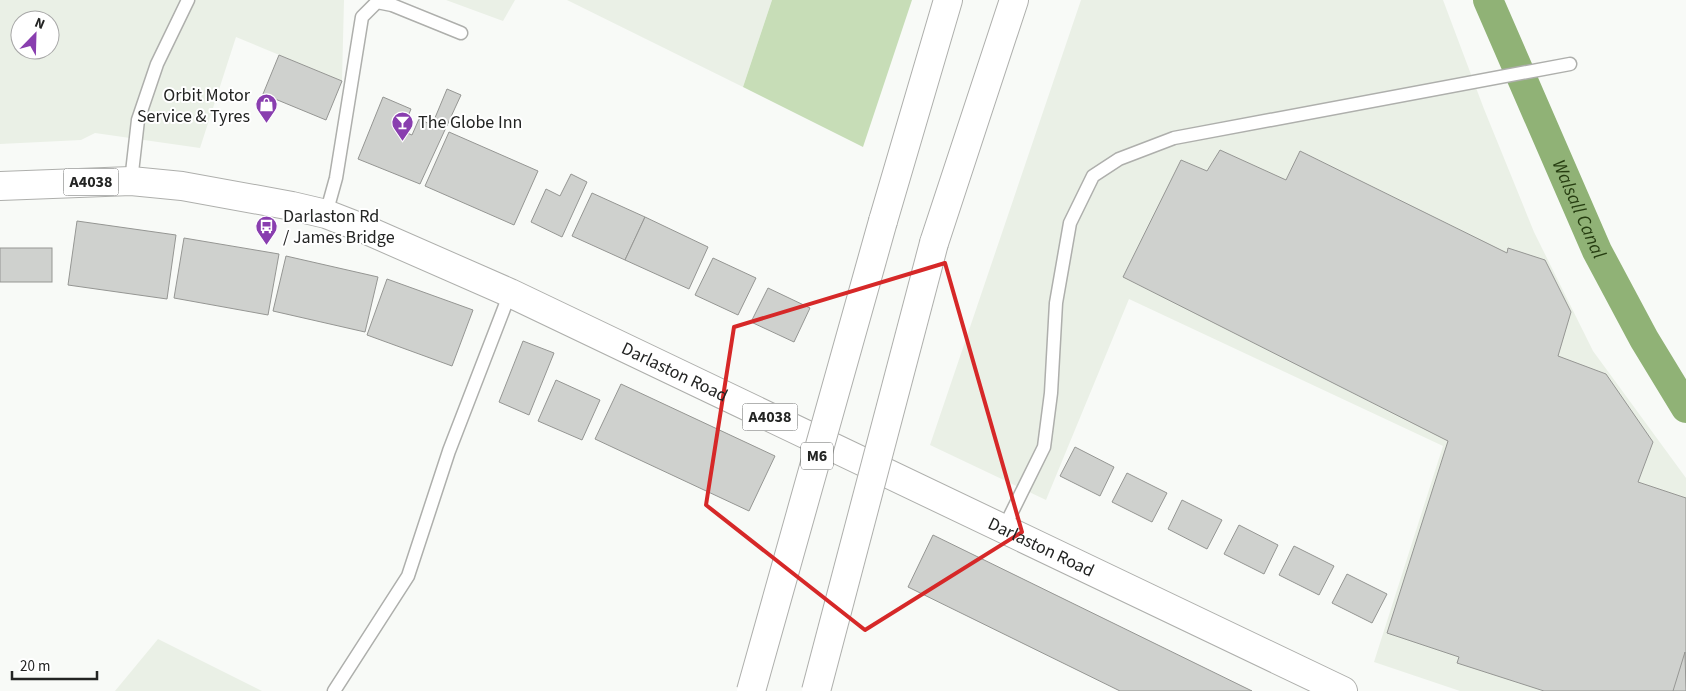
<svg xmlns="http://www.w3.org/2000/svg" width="1686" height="691" font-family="'Source Sans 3',sans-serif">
	<rect width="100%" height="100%" fill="#f8faf7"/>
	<!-- built -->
	<g fill="#eaf0e6" fill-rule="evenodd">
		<path d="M0,0H344L342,81L236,37L200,148L95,133L81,140L0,144ZM20,20H50V50H20Z"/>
		<path d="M446,0H515L503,21Z"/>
		<path d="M567,0H772L743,87Z"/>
		<path d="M1081,0H1443L1484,109L1534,232L1593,351L1686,478V691H1460L1374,662L1443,446L1129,299L1046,500L930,445Z"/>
		<path d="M158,639L262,691H115Z"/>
	</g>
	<!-- green -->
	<path fill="#c7ddb7" d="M772,0H912L863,147L743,87Z"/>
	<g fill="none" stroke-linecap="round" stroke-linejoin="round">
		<!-- canal -->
		<path stroke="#90b276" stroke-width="30" id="s1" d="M1488,0L1597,251L1644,339L1686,408"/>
	</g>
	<!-- building -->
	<g fill="#cfd1ce" stroke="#959693">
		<path d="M279,55L342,81L326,120L263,94Z"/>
		<path d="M447,89L461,95L420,184L358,159L383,97L411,109L402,131L412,135L419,119L432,125Z"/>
		<path d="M449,132L538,171L514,225L425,186Z"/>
		<path d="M1220,150L1286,180L1300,151L1507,253L1508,248L1545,260L1571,312L1558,356L1606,374L1653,442L1638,482L1686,498V691H1544L1457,663L1459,657L1387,633L1448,441L1123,277L1181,160L1207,171Z"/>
		<path d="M571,174L587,182L562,237L531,222L546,189L560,196Z"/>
		<path d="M592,193L645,217L625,260L572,236Z"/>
		<path d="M645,217L708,247L689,289L625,260Z"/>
		<path d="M77,221L176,235L167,299L68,285Z"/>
		<path d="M184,238L279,254L268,315L174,298Z"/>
		<rect x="0" y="248" width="52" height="34"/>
		<path d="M286,256L378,277L365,332L273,311Z"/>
		<path d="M713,258L756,278L738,315L695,295Z"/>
		<path d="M387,279L473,310L452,366L367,335Z"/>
		<path d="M768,288L810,308L794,342L751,322Z"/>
		<path d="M523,341L554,353L529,415L499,402Z"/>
		<path d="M556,380L600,400L582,440L538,421Z"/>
		<path d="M621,384L775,456L749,511L595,439Z"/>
		<path d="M1075,447L1114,467L1100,496L1060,476Z"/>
		<path d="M1127,473L1167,493L1152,522L1112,502Z"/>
		<path d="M1182,500L1222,520L1207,549L1168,529Z"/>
		<path d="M1239,525L1278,545L1264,574L1224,554Z"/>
		<path d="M933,535L1252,691H1120L908,587Z"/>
		<path d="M1294,546L1334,566L1319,595L1279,575Z"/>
		<path d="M1347,574L1387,594L1372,623L1332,603Z"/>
		<path d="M1685,652L1686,691H1673Z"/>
	</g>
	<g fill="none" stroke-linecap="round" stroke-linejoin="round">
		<defs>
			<g id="lane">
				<path d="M131,181L138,120L157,64L188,0"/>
				<path d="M326,214L336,178L362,17L377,2L392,5L461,33"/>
				<path d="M1004,528L1044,447L1051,393L1056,303L1070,223L1093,176L1119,159L1174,138L1570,64"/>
				<path d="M334,691L408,576L449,451L510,293"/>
			</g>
			<g id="primary">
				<path id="s2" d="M0,186L131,181L182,186L292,206L326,214L362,228L510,293L1343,691"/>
			</g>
			<g id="highway">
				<path d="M883,221L948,0"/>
				<path d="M934,243L1014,0"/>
			</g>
		</defs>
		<!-- lane casing -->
		<use href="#lane" stroke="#aeafac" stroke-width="15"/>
		<!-- primary casing -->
		<use href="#primary" stroke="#aeafac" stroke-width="30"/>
		<!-- highway casing -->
		<use href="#highway" stroke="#aeafac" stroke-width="30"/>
		<!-- lane -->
		<use href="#lane" stroke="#fff" stroke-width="12"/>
		<!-- primary -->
		<use href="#primary" stroke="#fff" stroke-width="28"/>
		<!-- highway -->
		<use href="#highway" stroke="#fff" stroke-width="28"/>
		<defs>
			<g id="highway-bridge">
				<path d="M751,691L883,221"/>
				<path d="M816,691L934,243"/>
			</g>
		</defs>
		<!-- highway-bridge casing -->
		<use href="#highway-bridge" stroke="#aeafac" stroke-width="30" stroke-linecap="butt"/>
		<!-- highway-bridge -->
		<use href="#highway-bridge" stroke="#fff" stroke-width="28"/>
	</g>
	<!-- marked area -->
	<path fill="none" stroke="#d62828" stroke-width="4" stroke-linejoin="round" d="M945,263L1022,532L865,630L706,505L734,327Z"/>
	<!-- icons -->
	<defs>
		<symbol id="shop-pin" viewBox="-11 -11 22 30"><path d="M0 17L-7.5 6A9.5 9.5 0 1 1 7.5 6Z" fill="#893eaf" stroke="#fff"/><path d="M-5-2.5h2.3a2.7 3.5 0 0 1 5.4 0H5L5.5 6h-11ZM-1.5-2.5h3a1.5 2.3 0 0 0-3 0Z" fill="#fff"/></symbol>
		<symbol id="bar-pin" viewBox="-11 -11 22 30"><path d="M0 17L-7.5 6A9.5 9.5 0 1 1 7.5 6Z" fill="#893eaf" stroke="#fff"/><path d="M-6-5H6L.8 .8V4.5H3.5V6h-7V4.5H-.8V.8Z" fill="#fff"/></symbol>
		<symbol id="bus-pin" viewBox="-11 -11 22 30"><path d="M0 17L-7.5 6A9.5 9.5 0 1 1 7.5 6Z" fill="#893eaf" stroke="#fff"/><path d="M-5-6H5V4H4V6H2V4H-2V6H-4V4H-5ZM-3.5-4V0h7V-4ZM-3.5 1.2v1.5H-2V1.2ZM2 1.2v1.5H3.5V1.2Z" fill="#fff"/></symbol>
	</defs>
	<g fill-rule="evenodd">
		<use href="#shop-pin" x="254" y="92" width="25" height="34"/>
		<use href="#bar-pin" x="390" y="110" width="25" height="34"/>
		<use href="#bus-pin" x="254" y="214" width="25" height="34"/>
	</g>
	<g text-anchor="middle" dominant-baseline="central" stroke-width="4" stroke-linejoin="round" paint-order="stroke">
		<!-- shield labels -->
		<g fill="#fff" stroke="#656665" stroke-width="1">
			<rect x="63.5" y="168.5" width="55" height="27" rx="4"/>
			<rect x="742.5" y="403.5" width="55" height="27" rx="4"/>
			<rect x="801" y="442.5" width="32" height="27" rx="4"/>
		</g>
		<g font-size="16" font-weight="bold" fill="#232423">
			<text x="91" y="182">A4038</text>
			<text x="770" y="417">A4038</text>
			<text x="817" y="456">M6</text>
		</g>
		<!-- poi labels -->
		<g font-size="18" fill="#232423" stroke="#fff" text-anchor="start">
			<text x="250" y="95" text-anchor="end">Orbit Motor<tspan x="250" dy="21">Service &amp; Tyres</tspan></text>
			<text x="418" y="122">The Globe Inn</text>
			<text x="283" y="216">Darlaston Rd<tspan x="283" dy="21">/ James Bridge</tspan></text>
		</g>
		<!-- street labels -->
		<g font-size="18" fill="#232423" stroke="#fff">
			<text stroke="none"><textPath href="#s2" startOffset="712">Darlaston Road</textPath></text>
			<text stroke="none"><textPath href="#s2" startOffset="1118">Darlaston Road</textPath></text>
		</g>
		<!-- water labels -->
		<g font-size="19" font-style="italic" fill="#263d11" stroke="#fff">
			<text stroke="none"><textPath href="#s1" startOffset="228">Walsall Canal</textPath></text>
		</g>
	</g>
	<!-- north arrow -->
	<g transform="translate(35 35) rotate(23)"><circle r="24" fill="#ffffff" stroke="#a7a7a7"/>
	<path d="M0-4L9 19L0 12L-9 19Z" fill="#893eaf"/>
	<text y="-8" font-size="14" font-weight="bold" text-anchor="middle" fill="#232423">N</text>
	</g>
	<!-- scale -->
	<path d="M12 671v8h85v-8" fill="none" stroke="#232423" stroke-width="2.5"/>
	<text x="20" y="671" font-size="15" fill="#232423" stroke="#ffffff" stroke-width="4" paint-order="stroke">20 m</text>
</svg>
